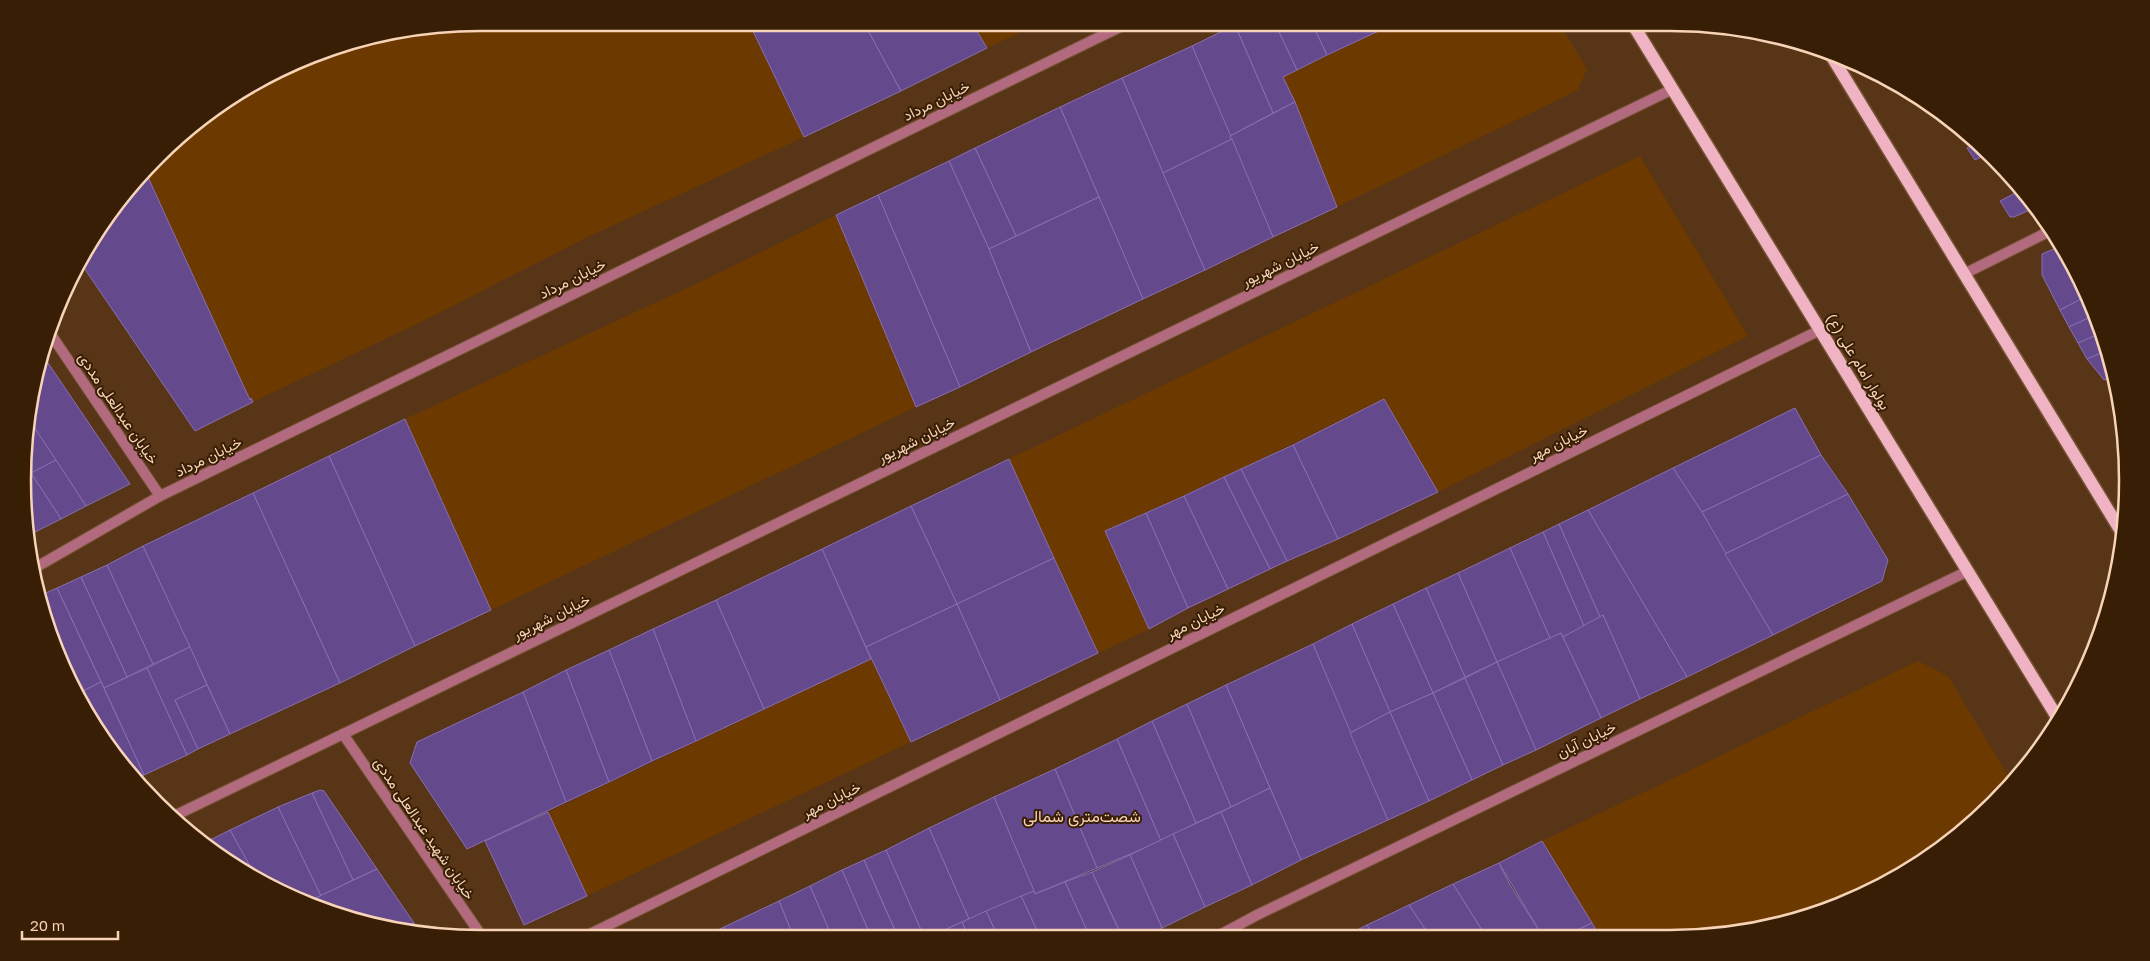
<svg xmlns="http://www.w3.org/2000/svg" width="2150" height="961" font-family="'Golos Text',Vazirmatn,sans-serif">
	<rect width="100%" height="100%" fill="#573516"/>
	<!-- built -->
	<g fill="#6c3a00">
		<path d="M481,23H749L804,137L590,236L421,322L253,402L252,399L250,400L147,175L179,136L251,84L333,47Z"/>
		<path d="M972,23H1040L987,48Z"/>
		<path d="M1396,23H1559L1587,69L1578,90L1337,207L1283,77Z"/>
		<path d="M1640,156L1748,336L1438,492L1384,399L1241,469L1105,531L1149,629L1098,653L1009,459Z"/>
		<path d="M836,215L916,407L491,610L405,419L717,274Z"/>
		<path d="M871,659L911,742L587,896L548,812Z"/>
		<path d="M1918,661L1948,676L2011,781L1949,844L1845,904L1730,935H1599L1542,841Z"/>
	</g>
	<!-- building -->
	<g fill="#64498c" stroke="#896eb5">
		<path d="M749,23H864L901,91L804,137Z"/>
		<path d="M864,23H972L987,48L901,91Z"/>
		<path d="M1241,23H1275L1297,70L1283,77L1295,102L1273,113L1235,25Z"/>
		<path d="M1275,23H1312L1327,55L1297,70Z"/>
		<path d="M1312,23H1396L1327,55Z"/>
		<path d="M1235,25L1273,113L1230,136L1192,46Z"/>
		<path d="M1192,46L1232,139L1163,173L1122,78Z"/>
		<path d="M1122,78L1205,270L1143,299L1060,107Z"/>
		<path d="M1295,102L1337,207L1273,237L1230,136Z"/>
		<path d="M1060,107L1099,197L1016,236L975,148Z"/>
		<path d="M1232,139L1273,237L1205,270L1163,173Z"/>
		<path d="M1977,143L1989,153L1975,160L1967,148Z"/>
		<path d="M975,148L1016,236L989,249L949,161Z"/>
		<path d="M949,161L989,249L1031,352L960,387L878,195Z"/>
		<path d="M147,175L250,400L251,398L253,402L195,431L80,262L84,251Z"/>
		<path d="M2021,190L2032,209L2014,217H2010L2000,201Z"/>
		<path d="M878,195L960,387L916,407L836,215Z"/>
		<path d="M2025,195L2035,207L2032,209Z"/>
		<path d="M1099,197L1143,299L1031,352L989,249Z"/>
		<path d="M2061,246L2088,296L2060,310L2042,275V254Z"/>
		<path d="M2088,296L2093,305L2096,315L2085,297Z"/>
		<path d="M2085,297L2095,315L2069,327L2060,310Z"/>
		<path d="M2095,315L2101,333L2078,343L2069,327Z"/>
		<path d="M2101,333L2106,351L2087,359L2078,343Z"/>
		<path d="M2106,351L2114,375L2104,380L2087,359Z"/>
		<path d="M44,357L130,484L86,506L30,421L31,391Z"/>
		<path d="M1384,399L1438,492L1338,539L1293,445Z"/>
		<path d="M1795,408L1821,455L1702,512L1673,468Z"/>
		<path d="M405,419L491,610L415,646L329,456Z"/>
		<path d="M30,421L56,460L29,475Z"/>
		<path d="M1293,445L1338,539L1287,561L1241,469Z"/>
		<path d="M1821,455L1848,494L1725,554L1702,512Z"/>
		<path d="M329,456L415,646L340,683L253,493Z"/>
		<path d="M1009,459L1054,558L957,604L911,506Z"/>
		<path d="M56,460L86,506L61,519L31,473Z"/>
		<path d="M1673,468L1702,512L1773,635L1687,677L1588,510Z"/>
		<path d="M1241,469L1287,561L1270,569L1224,477Z"/>
		<path d="M31,473L61,519L33,533L27,524L29,475Z"/>
		<path d="M1224,477L1270,569L1228,589L1184,496Z"/>
		<path d="M253,493L340,683L230,734L143,546Z"/>
		<path d="M1848,494L1888,560L1882,581L1773,635L1725,554Z"/>
		<path d="M1184,496L1228,589L1188,608L1146,513Z"/>
		<path d="M911,506L957,604L866,647L822,549Z"/>
		<path d="M1588,510L1687,677L1640,699L1603,615L1600,617L1559,524Z"/>
		<path d="M1146,513L1188,608L1149,629L1105,531Z"/>
		<path d="M1559,524L1600,617L1584,626L1543,532Z"/>
		<path d="M1543,532L1584,626L1563,637L1561,633L1550,638L1510,548Z"/>
		<path d="M143,546L190,647L153,664L107,565Z"/>
		<path d="M1510,548L1550,638L1497,662L1458,573Z"/>
		<path d="M822,549L871,659L764,709L716,600Z"/>
		<path d="M1054,558L1098,653L1000,700L957,604Z"/>
		<path d="M107,565L153,664L127,677L81,577Z"/>
		<path d="M1458,573L1497,662L1465,677L1426,588Z"/>
		<path d="M81,577L127,677L104,688L57,588Z"/>
		<path d="M57,588L101,682L77,694L47,627L39,596Z"/>
		<path d="M1426,588L1465,677L1433,693L1393,604Z"/>
		<path d="M716,600L764,709L696,741L653,629Z"/>
		<path d="M957,604L1000,700L911,742L866,647Z"/>
		<path d="M1393,604L1433,693L1390,712L1352,624Z"/>
		<path d="M1603,615L1640,699L1601,718L1563,637Z"/>
		<path d="M1352,624L1390,712L1350,733L1313,644Z"/>
		<path d="M653,629L696,741L652,761L609,650Z"/>
		<path d="M1561,633L1601,718L1536,750L1497,662Z"/>
		<path d="M1313,644L1388,820L1301,860L1226,685Z"/>
		<path d="M190,647L207,685L175,700L198,749L187,755L147,668Z"/>
		<path d="M609,650L652,761L609,782L566,670Z"/>
		<path d="M1497,662L1536,750L1503,765L1465,678Z"/>
		<path d="M147,668L187,755L144,775L104,688Z"/>
		<path d="M566,670L609,782L566,802L523,692Z"/>
		<path d="M1465,678L1503,765L1472,780L1433,693Z"/>
		<path d="M101,682L144,775L139,777L84,709L77,694Z"/>
		<path d="M207,685L230,734L198,749L175,700Z"/>
		<path d="M1226,685L1270,788L1231,807L1187,704Z"/>
		<path d="M523,692L566,802L467,849L410,763L417,742Z"/>
		<path d="M1433,693L1472,780L1429,801L1390,712Z"/>
		<path d="M1187,704L1231,807L1196,823L1152,721Z"/>
		<path d="M1390,712L1429,801L1388,820L1350,733Z"/>
		<path d="M1152,721L1196,823L1161,841L1117,739Z"/>
		<path d="M1117,739L1161,841L1097,868L1055,769Z"/>
		<path d="M1055,769L1097,868L1035,894L994,797Z"/>
		<path d="M1270,788L1301,860L1252,885L1221,812Z"/>
		<path d="M320,790L324,791L377,869L353,880L312,793Z"/>
		<path d="M312,793L353,880L321,896L278,807Z"/>
		<path d="M994,797L1034,891L969,919L929,828Z"/>
		<path d="M278,807L321,896L305,903L252,870L230,830Z"/>
		<path d="M548,812L587,896L524,925L485,841Z"/>
		<path d="M1221,812L1252,885L1205,907L1173,834Z"/>
		<path d="M929,828L969,919L929,937H924L886,850Z"/>
		<path d="M230,830L246,859L252,870L206,842Z"/>
		<path d="M1173,834L1205,907L1162,928L1130,855Z"/>
		<path d="M1542,841L1592,923L1567,935H1542L1499,863Z"/>
		<path d="M886,850L924,937H898L864,860Z"/>
		<path d="M1130,855L1162,928L1144,936H1122L1092,872Z"/>
		<path d="M864,860L884,906L898,937H871L842,870Z"/>
		<path d="M1499,863L1510,885L1542,935H1485L1453,884Z"/>
		<path d="M377,869L414,923L396,930H391L305,903Z"/>
		<path d="M842,870L871,937H832L810,886Z"/>
		<path d="M1092,872L1113,918L1122,936L1090,937L1065,882Z"/>
		<path d="M1065,882L1090,937H1040L1021,896L1034,891L1035,894Z"/>
		<path d="M1453,884L1470,911L1485,935H1429L1409,905Z"/>
		<path d="M810,886L832,937L794,938L779,901Z"/>
		<path d="M1021,896L1040,937H998L986,911Z"/>
		<path d="M779,901L794,938H729L724,927Z"/>
		<path d="M1409,905L1429,935L1373,936L1367,925Z"/>
		<path d="M986,911L998,937H969L962,922Z"/>
		<path d="M962,922L969,937H936L935,934Z"/>
		<path d="M414,923L420,933L396,930Z"/>
		<path d="M1592,923L1599,935H1567Z"/>
		<path d="M1367,925L1373,936H1345Z"/>
		<path d="M724,927L729,938H701Z"/>
	</g>
	<g fill="none" stroke-linecap="round" stroke-linejoin="round">
		<defs>
			<g id="street">
				<path d="M1964,274L2052,230"/>
				<path d="M52,336L160,496"/>
				<path d="M33,569L160,496L1128,23"/>
				<path d="M343,734L483,938"/>
				<path d="M172,817L1673,89"/>
				<path d="M1218,936L1257,915L1968,571"/>
				<path d="M582,938L1820,330"/>
			</g>
			<g id="primary">
				<path d="M1632,23L2057,717"/>
				<path d="M1829,52L2122,533"/>
			</g>
		</defs>
		<!-- street casing -->
		<use href="#street" stroke="#745233" stroke-width="12"/>
		<!-- primary casing -->
		<use href="#primary" stroke="#745233" stroke-width="15"/>
		<!-- street -->
		<use href="#street" stroke="#b26a7f" stroke-width="10"/>
		<!-- primary -->
		<use href="#primary" stroke="#efb3c3" stroke-width="12"/>
	</g>
	<g text-anchor="middle" dominant-baseline="central" stroke-width="4" stroke-linejoin="round" paint-order="stroke">
		<!-- street labels -->
		<g font-size="15" fill="#f7d4b8" stroke="#381e05">
			<text transform="translate(936 100) rotate(-26)">خیابان مرداد</text>
			<text transform="translate(1280 263) rotate(-26)">خیابان شهریور</text>
			<text transform="translate(572 278) rotate(-26)">خیابان مرداد</text>
			<text transform="translate(1859 361) rotate(59)">بولوار امام علی (ع)</text>
			<text transform="translate(119 408) rotate(56)">خیابان عبدالعلی مددی</text>
			<text transform="translate(916 439) rotate(-26)">خیابان شهریور</text>
			<text transform="translate(1558 442) rotate(-26)">خیابان مهر</text>
			<text transform="translate(208 456) rotate(-26)">خیابان مرداد</text>
			<text transform="translate(551 616) rotate(-26)">خیابان شهریور</text>
			<text transform="translate(1195 620) rotate(-26)">خیابان مهر</text>
			<text transform="translate(1586 739) rotate(-26)">خیابان آبان</text>
			<text transform="translate(831 799) rotate(-26)">خیابان مهر</text>
			<text transform="translate(425 828) rotate(56)">خیابان شهید عبدالعلی مددی</text>
		</g>
		<!-- neighbourhood labels -->
		<g font-size="16" fill="#f7d4b8" stroke="#381e05">
			<text x="1082" y="816">شصت‌متری شمالی</text>
		</g>
	</g>
	<!-- crop -->
	<path d="M0 0H2150V961H0ZM480 31H1670A449 449 0 0 1 2119 480V481A449 449 0 0 1 1670 930H480A449 449 0 0 1 31 481V480A449 449 0 0 1 480 31Z" fill="#381e05" fill-rule="evenodd"/>
	<path fill="none" stroke="#f7d4b8" stroke-width="2.5" d="M480 31H1670A449 449 0 0 1 2119 480V481A449 449 0 0 1 1670 930H480A449 449 0 0 1 31 481V480A449 449 0 0 1 480 31Z"/>
	<!-- scale -->
	<path d="M22 931v8h96v-8" fill="none" stroke="#f7d4b8" stroke-width="2.5"/>
	<text x="30" y="931" font-size="15" fill="#f7d4b8" stroke="#381e05" stroke-width="4" paint-order="stroke">20 m</text>
</svg>
